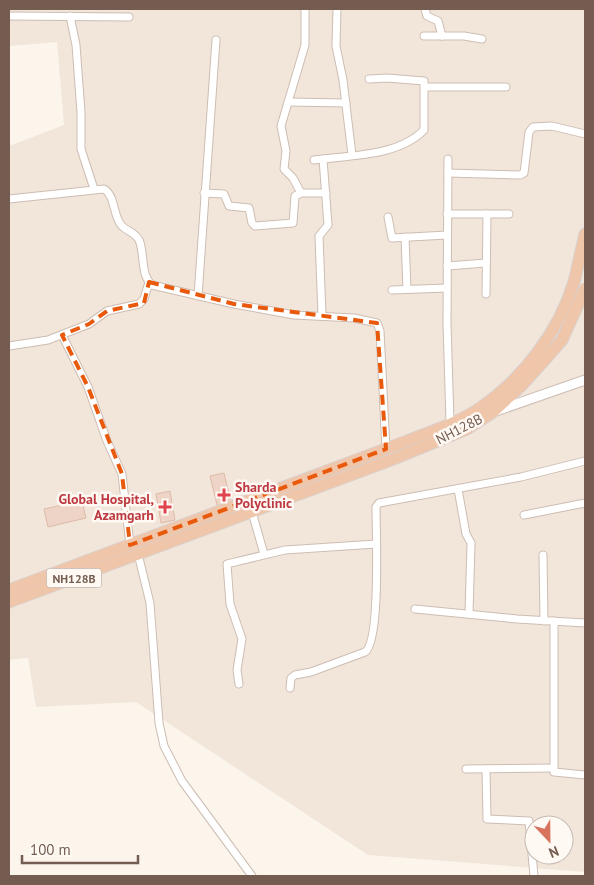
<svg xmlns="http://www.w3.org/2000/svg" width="594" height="885" font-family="'PT Sans',sans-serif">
	<rect width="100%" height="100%" fill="#fbf5ec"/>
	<!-- residential -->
	<path fill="#f2e6db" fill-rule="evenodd" d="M9,9H585V872L368,855L136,702L36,707L28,658L9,660V146L64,125L57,42L9,46ZM534,825H564V855H534Z"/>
	<!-- building -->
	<g fill="#eed4c6" stroke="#dfbaa8">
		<path d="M224,473L232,506L218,509L210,476Z"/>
		<path d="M170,491L175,520L161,523L156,494Z"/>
		<path d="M82,501L86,518L48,527L44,509Z"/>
	</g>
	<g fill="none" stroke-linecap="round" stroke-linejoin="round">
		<defs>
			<g id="minor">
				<path d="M337,9L336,46L343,80L352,155"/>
				<path d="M425,9L427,16L438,21L442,36"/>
				<path d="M9,16L129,17"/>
				<path d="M70,16L76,45L81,112V149L94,189"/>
				<path d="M424,36H464L482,39"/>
				<path d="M425,87H506"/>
				<path d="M288,102L346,103"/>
				<path d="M448,159L447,323L450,423"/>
				<path d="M314,160C348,155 398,157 424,130V81L387,78L369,79"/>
				<path d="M448,173L520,175L524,173L529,132L533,127L552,126L585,134"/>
				<path d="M204,193L224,194L229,206L249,208L252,223L255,226L293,223L295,196L301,193H326"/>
				<path d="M301,193L293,178L284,169L286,151L281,126L305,45V9"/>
				<path d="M9,199L104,189C115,195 113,215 121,225C126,231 135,232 139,240C145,253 140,275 152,285L234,304L294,315L354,318L377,323L380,331L386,449"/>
				<path d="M447,214H509"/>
				<path d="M388,217L392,238L447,235"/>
				<path d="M405,237L407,289"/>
				<path d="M447,266L486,263"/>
				<path d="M392,290L447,288"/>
				<path d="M486,294L487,214"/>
				<path d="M198,296L216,40"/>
				<path d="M322,316L319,236L328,225L323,159"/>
				<path d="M62,335L88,387L107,441L122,474L130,545"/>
				<path d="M9,346L48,340L89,324L107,311L139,304L144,299L149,282"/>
				<path d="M458,489L466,534L471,543L469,614"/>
				<path d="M252,512L264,554"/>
				<path d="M524,515L585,503"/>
				<path d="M138,554L150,603L159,723L164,746L182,781L252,876"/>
				<path d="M543,555L544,621"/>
				<path d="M415,609L517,619L585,623"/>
				<path d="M554,621V772L585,775"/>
				<path d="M239,684L237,670L242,639L230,604L227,564L285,550L376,544"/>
				<path d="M290,688L291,678L295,675L311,672L365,652C381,641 376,531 376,507L379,503L521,477L585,461"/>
				<path d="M466,769L554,768"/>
				<path d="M486,769L487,819L529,821L534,876"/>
			</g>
			<path id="tertiary" d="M496,411L585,380"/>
			<g id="trunk">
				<path d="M9,590L407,441C432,431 458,423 480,408C523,379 559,331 574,282C578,266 581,250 585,234"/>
				<path d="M9,602L391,460L467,429L493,412L522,385L542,363L562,340L585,289"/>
			</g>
		</defs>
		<!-- minor casing -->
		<use href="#minor" stroke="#cdbdb3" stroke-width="9"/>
		<!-- tertiary casing -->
		<use href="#tertiary" stroke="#cdbdb3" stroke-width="11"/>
		<!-- trunk casing -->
		<use href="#trunk" stroke="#d8d1ce" stroke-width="13"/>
		<!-- minor -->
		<use href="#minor" stroke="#fff" stroke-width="7"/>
		<!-- tertiary -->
		<use href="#tertiary" stroke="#fff" stroke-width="9"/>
		<!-- trunk -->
		<use href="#trunk" stroke="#f0c6ab" stroke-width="11"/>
	</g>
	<!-- marked area -->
	<path fill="none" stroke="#e8590c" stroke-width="4" stroke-dasharray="10 6" stroke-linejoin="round" d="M149,282L234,304L377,323L386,449L130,545L122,474L88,387L62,335L89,324L107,311L144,303Z"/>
	<!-- markers -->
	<g fill="#e0444e" stroke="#fef9f3" stroke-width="2">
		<path d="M221.5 487.5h5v5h5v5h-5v5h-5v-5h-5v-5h5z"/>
		<path d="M162.5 499.5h5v5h5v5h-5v5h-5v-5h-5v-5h5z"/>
	</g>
	<g text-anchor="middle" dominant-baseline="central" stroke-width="5" stroke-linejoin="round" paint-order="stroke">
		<!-- shield labels -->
		<rect fill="#fef9f3" stroke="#9e8b82" stroke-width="1" x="46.5" y="568.5" width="55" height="19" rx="4"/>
		<g font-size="12" font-weight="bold" fill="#755c51">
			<text x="74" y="578">NH128B</text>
		</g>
		<!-- street labels -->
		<g font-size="14" fill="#755c51" stroke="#fef9f3">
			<text transform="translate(459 429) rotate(-27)">NH128B</text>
		</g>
		<!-- health labels -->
		<g font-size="14" font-weight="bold" fill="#be3a42" stroke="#fef9f3" text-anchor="start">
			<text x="235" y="487">Sharda<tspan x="235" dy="16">Polyclinic</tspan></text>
			<text x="154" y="499" text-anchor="end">Global Hospital,<tspan x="154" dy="16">Azamgarh</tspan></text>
		</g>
	</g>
	<!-- border -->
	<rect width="594" height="885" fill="none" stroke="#755c51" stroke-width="20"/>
	<!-- north arrow -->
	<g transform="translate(549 840) rotate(158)"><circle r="24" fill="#fef9f3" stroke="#c7bab2"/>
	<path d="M0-4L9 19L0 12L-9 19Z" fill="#d8745e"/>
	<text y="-8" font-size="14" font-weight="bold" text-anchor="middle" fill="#755c51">N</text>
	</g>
	<!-- scale -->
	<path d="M22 855v8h116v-8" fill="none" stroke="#755c51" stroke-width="2.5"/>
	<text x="30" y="855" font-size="15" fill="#755c51" stroke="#fef9f3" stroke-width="4" paint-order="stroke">100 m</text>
</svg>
